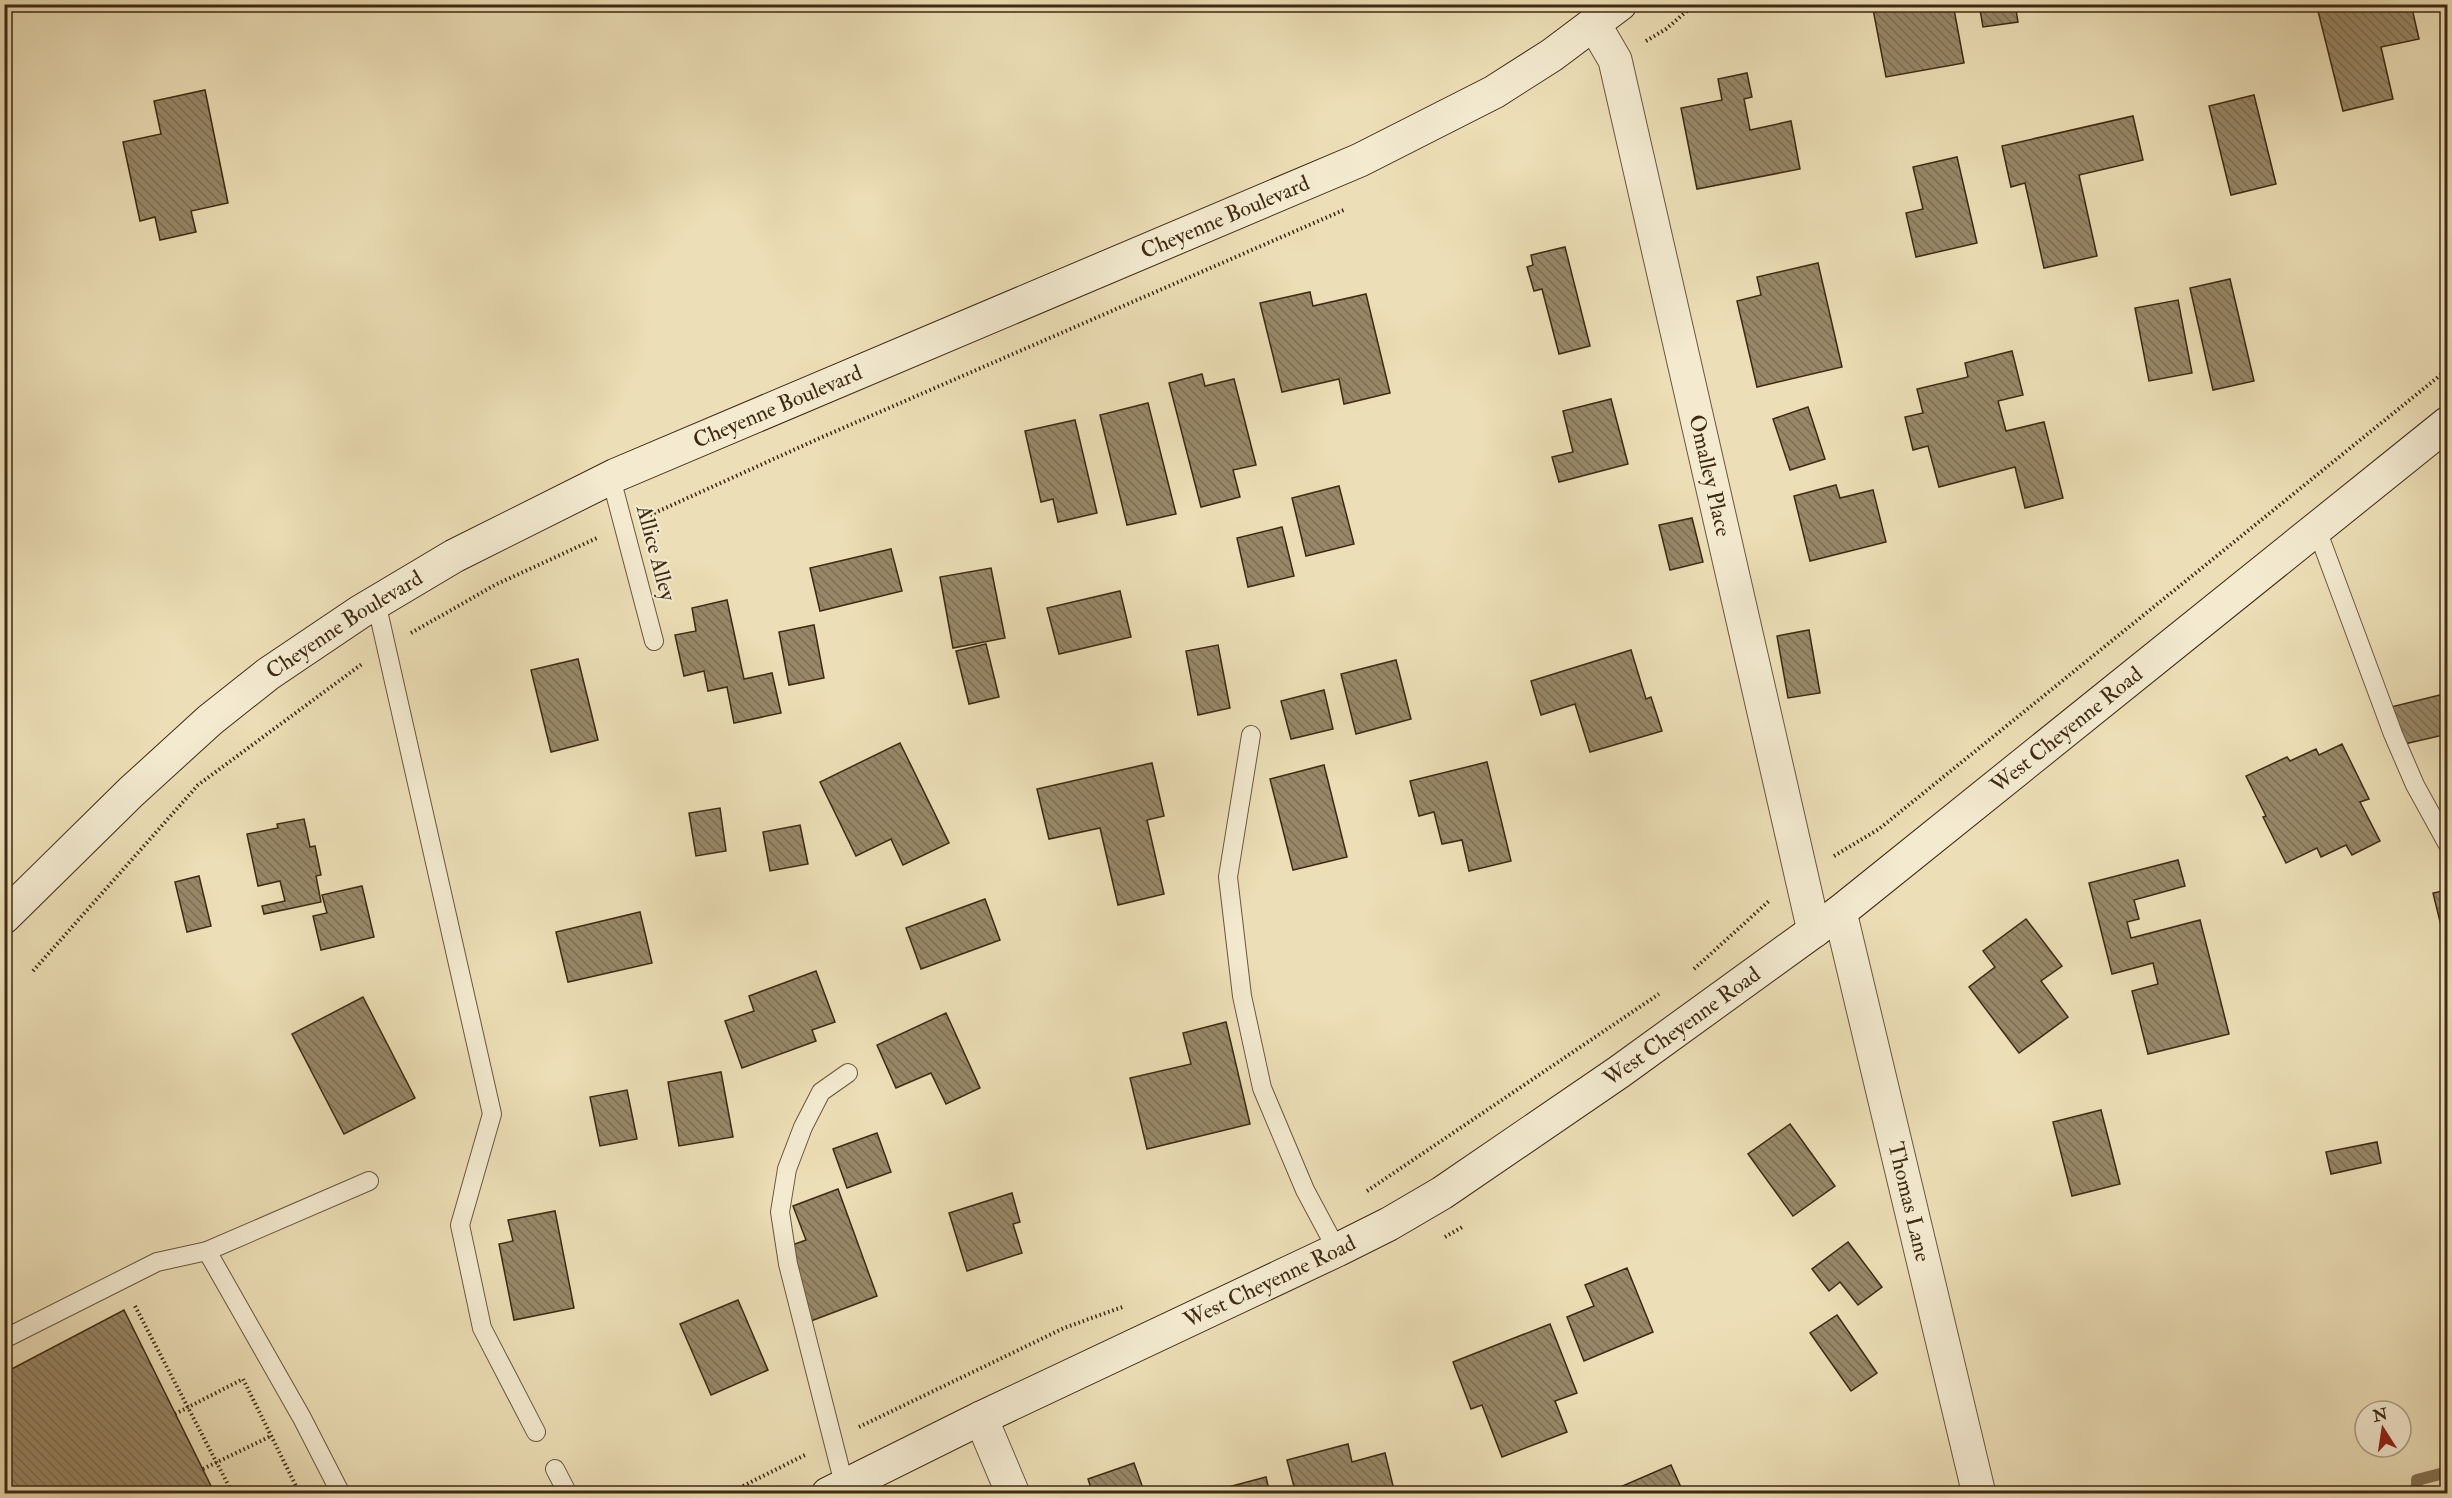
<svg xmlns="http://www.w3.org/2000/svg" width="2452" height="1498" font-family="'IM FELL Double Pica',serif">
	<defs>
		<pattern id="building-back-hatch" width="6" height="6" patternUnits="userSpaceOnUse" patternTransform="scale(1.5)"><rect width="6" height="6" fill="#988868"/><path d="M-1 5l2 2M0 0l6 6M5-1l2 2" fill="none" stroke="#7d6f54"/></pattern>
	</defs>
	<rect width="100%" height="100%" fill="#ecdeb6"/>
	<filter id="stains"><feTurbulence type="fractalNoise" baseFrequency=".00333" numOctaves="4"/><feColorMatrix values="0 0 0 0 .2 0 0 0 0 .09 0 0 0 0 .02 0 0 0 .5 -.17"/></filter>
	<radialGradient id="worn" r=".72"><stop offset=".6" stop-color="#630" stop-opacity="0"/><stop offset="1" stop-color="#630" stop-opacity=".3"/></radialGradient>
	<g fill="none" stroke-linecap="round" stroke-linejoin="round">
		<!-- stream -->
		<path stroke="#837154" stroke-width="12" d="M2417,1494V1480L2448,1472"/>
	</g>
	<!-- building -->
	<g fill="url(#building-back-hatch)" stroke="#3e2a13" stroke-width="1.5">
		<path d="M1872,4H1953L1964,63L1886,77Z"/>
		<path d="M1979,4H2015L2018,22L1983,27Z"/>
		<path d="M2327,4H2411L2419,39L2381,47L2393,99L2343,111L2317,7Z"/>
		<path d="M1747,73L1752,97L1744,99L1750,130L1791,121L1800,169L1697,189L1681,108L1722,100L1718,79Z"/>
		<path d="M205,90L228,203L191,211L196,232L160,240L155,217L140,221L123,142L161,134L154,101Z"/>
		<path d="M2254,95L2276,184L2231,195L2209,106Z"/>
		<path d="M2133,116L2143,160L2079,175L2097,256L2044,268L2025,183L2011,187L2002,146Z"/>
		<path d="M1957,157L1977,243L1916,257L1906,213L1923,209L1913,167Z"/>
		<path d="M1565,247L1590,346L1559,354L1542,289L1534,291L1527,267L1533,265L1531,255Z"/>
		<path d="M1818,263L1842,367L1757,387L1737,301L1761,295L1757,277Z"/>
		<path d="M2230,279L2254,381L2213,390L2190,288Z"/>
		<path d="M1310,292L1313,306L1366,294L1390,393L1344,404L1339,379L1282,392L1260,303Z"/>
		<path d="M2178,300L2192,373L2149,381L2135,308Z"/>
		<path d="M2012,351L2023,395L1998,401L2006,431L2044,422L2063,498L2025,508L2015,467L1939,487L1928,446L1913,450L1905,417L1923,413L1917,389L1968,377L1965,363Z"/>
		<path d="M1202,374L1205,386L1234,379L1256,465L1233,470L1240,497L1201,507L1169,383Z"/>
		<path d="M1611,399L1628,464L1559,482L1552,457L1573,452L1563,411Z"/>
		<path d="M1148,403L1176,514L1127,525L1100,415Z"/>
		<path d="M1808,407L1825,459L1790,470L1773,419Z"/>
		<path d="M1075,420L1097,513L1058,522L1053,499L1041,502L1025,431Z"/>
		<path d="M1836,485L1840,498L1873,490L1886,542L1810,561L1794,496Z"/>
		<path d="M1339,486L1354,544L1306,556L1292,498Z"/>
		<path d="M1692,518L1703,562L1670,570L1659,525Z"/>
		<path d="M1282,527L1294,576L1248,587L1237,538Z"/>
		<path d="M891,549L902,591L820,611L810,568Z"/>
		<path d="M991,568L1005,638L953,648L940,577Z"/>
		<path d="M1120,591L1131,637L1059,654L1047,608Z"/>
		<path d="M727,600L744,679L772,673L781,713L734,723L727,687L708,691L704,671L684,676L675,635L696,631L692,608Z"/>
		<path d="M814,625L824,678L789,685L779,632Z"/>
		<path d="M1809,630L1820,693L1788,698L1777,636Z"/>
		<path d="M986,644L999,697L969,704L956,651Z"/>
		<path d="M1218,645L1230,708L1198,715L1186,651Z"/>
		<path d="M1631,650L1646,699L1651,697L1662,731L1590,752L1575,704L1541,715L1531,681Z"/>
		<path d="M578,659L598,740L551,752L531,670Z"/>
		<path d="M1396,660L1411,719L1356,734L1341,674Z"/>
		<path d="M1324,690L1333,729L1291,739L1281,701Z"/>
		<path d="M2448,693V734L2400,745L2391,707Z"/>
		<path d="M900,743L949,843L903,865L891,839L856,856L820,782Z"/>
		<path d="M2342,744L2369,799L2360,802L2380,841L2352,855L2346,845L2321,857L2317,848L2286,863L2263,817L2266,816L2246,776L2287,757L2290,761L2316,749L2319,755Z"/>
		<path d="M1487,762L1511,861L1469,871L1462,840L1442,844L1434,812L1419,816L1410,781Z"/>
		<path d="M1152,763L1164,816L1147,820L1164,894L1118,905L1100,828L1049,839L1037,789Z"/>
		<path d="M1324,765L1347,857L1293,870L1270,779Z"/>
		<path d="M720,808L726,851L696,856L689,813Z"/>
		<path d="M304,819L310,847L315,846L321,875L316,876L321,902L264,914L262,906L285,901L280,881L258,886L247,834L278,828L277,824Z"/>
		<path d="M800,825L808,864L770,871L763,832Z"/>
		<path d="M2178,860L2185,886L2134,900L2139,919L2127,922L2131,938L2200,920L2229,1034L2148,1054L2132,991L2158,984L2153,963L2112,974L2089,883Z"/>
		<path d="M199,876L211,926L187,932L175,882Z"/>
		<path d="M362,886L374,937L321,950L313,916L327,913L322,895Z"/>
		<path d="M2448,890V954L2433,893Z"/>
		<path d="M985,899L1000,940L921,969L906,928Z"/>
		<path d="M640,912L652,963L568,982L556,932Z"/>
		<path d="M2026,919L2062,966L2041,981L2068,1017L2019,1053L1969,987L1995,967L1983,951Z"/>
		<path d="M816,971L835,1022L812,1030L816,1041L742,1068L725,1021L754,1011L749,996Z"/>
		<path d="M363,997L415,1098L344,1134L292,1034Z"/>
		<path d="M946,1013L980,1088L946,1104L931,1073L896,1088L877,1045Z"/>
		<path d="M1226,1022L1250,1124L1147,1149L1130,1078L1191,1064L1183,1033Z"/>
		<path d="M721,1072L733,1137L679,1146L668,1082Z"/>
		<path d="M627,1090L637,1139L600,1146L590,1097Z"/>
		<path d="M2101,1110L2120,1184L2072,1196L2053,1122Z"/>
		<path d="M1790,1124L1835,1186L1793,1216L1748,1154Z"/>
		<path d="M877,1133L891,1172L847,1188L833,1149Z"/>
		<path d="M2377,1142L2381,1163L2331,1174L2326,1152Z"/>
		<path d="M838,1189L877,1296L811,1321L784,1248L806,1240L793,1206Z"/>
		<path d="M1012,1193L1020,1222L1013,1224L1022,1253L967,1271L949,1213Z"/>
		<path d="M555,1211L574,1308L514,1320L499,1244L513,1241L508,1220Z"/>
		<path d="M1848,1242L1882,1287L1858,1305L1840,1282L1829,1291L1812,1269Z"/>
		<path d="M1627,1268L1653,1332L1584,1361L1567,1317L1594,1306L1585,1285Z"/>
		<path d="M738,1300L768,1370L711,1395L680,1324Z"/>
		<path d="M124,1310L215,1494H4V1373Z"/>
		<path d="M1837,1315L1877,1373L1851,1391L1810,1333Z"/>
		<path d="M1550,1324L1577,1393L1555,1401L1567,1432L1502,1457L1482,1405L1471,1409L1453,1362Z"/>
		<path d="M1348,1444L1352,1462L1385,1453L1395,1494H1296L1287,1460Z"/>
		<path d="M1134,1463L1145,1494H1093L1088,1479Z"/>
		<path d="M1671,1465L1684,1494H1615L1613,1490Z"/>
		<path d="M1266,1477L1270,1494H1202Z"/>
	</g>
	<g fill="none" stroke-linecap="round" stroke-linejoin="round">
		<defs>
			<g id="lane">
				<path d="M611,478L654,641"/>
				<path d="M2316,527L2393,734L2415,785L2448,845"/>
				<path d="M376,602L492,1114L460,1225L482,1328L536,1432"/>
				<path d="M1251,735L1228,877L1242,996L1262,1088L1305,1190L1337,1250"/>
				<path d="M207,1251L302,1418L341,1494"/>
				<path d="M4,1339L157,1262L207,1251L369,1181"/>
				<path d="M555,1469L568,1494"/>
				<path d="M846,1492L788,1264L780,1212L787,1169L803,1127L821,1092L848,1073"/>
			</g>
			<g id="street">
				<path id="s1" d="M1594,24L1615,60L1814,931"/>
				<path id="s2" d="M1840,912L1979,1494"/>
				<path d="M981,1418L1013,1494"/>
			</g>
			<g id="secondary">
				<path id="s3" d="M4,917L131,792L210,720L268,674L360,612L454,556L616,475L1360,160L1494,92L1552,55L1620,4"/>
				<path id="s4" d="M828,1494L981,1418L1337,1250L1389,1224L1442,1193L1619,1072L1840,912L2448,423"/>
			</g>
		</defs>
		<!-- lane casing -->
		<use href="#lane" stroke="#6a573c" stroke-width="20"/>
		<!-- street casing -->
		<use href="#street" stroke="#6a573c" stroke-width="35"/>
		<!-- secondary casing -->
		<use href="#secondary" stroke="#3e2a13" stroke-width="35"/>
		<!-- path -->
		<g stroke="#3e2a13" stroke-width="4" stroke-dasharray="1.5 3" stroke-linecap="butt">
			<path d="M1646,41L1666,29L1695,4"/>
			<path d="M650,515L820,438L1346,209"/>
			<path d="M411,633L495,585L597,538"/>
			<path d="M1834,856L1879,829L2448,369"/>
			<path d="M1694,969L1769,901"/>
			<path d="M33,971L198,785L362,664"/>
			<path d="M1367,1191L1659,994"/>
			<path d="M1445,1237L1464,1226"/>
			<path d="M135,1306L233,1494"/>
			<path d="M175,1414L243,1379L300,1494"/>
			<path d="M859,1427L1064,1328L1125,1306"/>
			<path d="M203,1469L271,1436"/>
			<path d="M727,1494L807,1454"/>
		</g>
		<!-- lane -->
		<use href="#lane" stroke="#f3ead0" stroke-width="18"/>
		<!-- street -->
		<use href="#street" stroke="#f3ead0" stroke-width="33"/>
		<!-- secondary -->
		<use href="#secondary" stroke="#f3ead0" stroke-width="33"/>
	</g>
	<g text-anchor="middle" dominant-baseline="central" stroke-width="4.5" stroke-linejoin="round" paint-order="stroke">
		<!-- street labels -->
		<g font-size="22" fill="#3e2a13" stroke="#f3ead0">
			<text stroke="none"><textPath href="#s3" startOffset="1422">Cheyenne Boulevard</textPath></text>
			<text stroke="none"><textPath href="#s3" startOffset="936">Cheyenne Boulevard</textPath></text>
			<text stroke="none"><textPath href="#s1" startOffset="468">Omalley Place</textPath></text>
			<text transform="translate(656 553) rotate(75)">Allice Alley</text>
			<text stroke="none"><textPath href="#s3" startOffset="450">Cheyenne Boulevard</textPath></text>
			<text stroke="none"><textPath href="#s4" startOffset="1462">West Cheyenne Road</textPath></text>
			<text stroke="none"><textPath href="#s4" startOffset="976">West Cheyenne Road</textPath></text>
			<text stroke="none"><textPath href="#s2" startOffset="298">Thomas Lane</textPath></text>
			<text stroke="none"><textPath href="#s4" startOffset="490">West Cheyenne Road</textPath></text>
		</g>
	</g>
	<!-- margin -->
	<rect width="2452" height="1498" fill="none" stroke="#ecdeb6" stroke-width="24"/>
	<rect x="6" y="6" width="2440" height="1486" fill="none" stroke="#3e2a13" stroke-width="3"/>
	<rect x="12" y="12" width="2428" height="1474" fill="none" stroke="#3e2a13" stroke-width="1.5"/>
	<!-- north arrow -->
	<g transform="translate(2383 1429) rotate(348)"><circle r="28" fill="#f3ead0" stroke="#ab9d84" stroke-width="1.5"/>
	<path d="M0-4.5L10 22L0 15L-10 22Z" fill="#8f2418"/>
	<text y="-9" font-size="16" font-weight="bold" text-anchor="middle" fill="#3e2a13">N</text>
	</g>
	<rect width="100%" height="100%" filter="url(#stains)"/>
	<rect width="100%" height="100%" fill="url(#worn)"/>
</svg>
